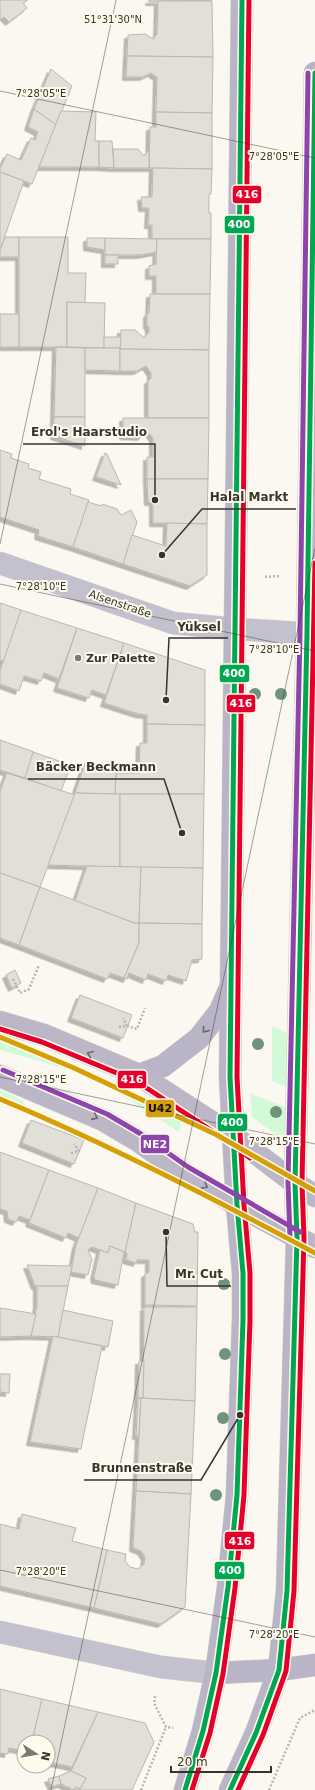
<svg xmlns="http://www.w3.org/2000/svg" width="315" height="1790" font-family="'DejaVu Sans',sans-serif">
	<defs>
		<filter id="shadow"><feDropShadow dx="-3.5" dy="3.5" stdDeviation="0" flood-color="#0004"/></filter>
	</defs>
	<rect width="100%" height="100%" fill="#faf8f0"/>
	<!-- green -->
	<g fill="#d2f9d8">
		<path d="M272,1026L290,1035L289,1088L272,1081Z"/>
		<path d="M0,1037L41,1050L77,1066L121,1086L181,1119L179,1132C149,1112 120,1092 87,1078C59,1065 29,1058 0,1050Z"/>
		<path d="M0,1090L24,1101L22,1107L0,1103Z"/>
		<path d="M250,1093L289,1109L287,1127L282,1139L252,1117Z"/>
	</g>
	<!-- building -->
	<g fill="#e2dfd8" stroke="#bab7b1" filter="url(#shadow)">
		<path d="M0,0H28L23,3L27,8L9,22L4,17L0,20Z"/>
		<path d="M149,0H212L157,2H149Z"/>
		<path d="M158,1H212L213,57L127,56L128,35L145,34L153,39L157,34Z"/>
		<path d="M127,56L213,57L212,113L156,112L157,77L151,73L143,77H126Z"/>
		<path d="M51,69L72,86L56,125L34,109Z"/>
		<path d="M34,109L56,125L32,184L0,172V169L7,154L21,160L31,138L35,140L38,132L28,127Z"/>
		<path d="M61,111L96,112L95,141H99V167H39Z"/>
		<path d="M156,112L212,113V169L149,168L150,127H156Z"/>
		<path d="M99,141H112L114,168L99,167Z"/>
		<path d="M113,149H138L144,156L149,150V168H114Z"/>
		<path d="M153,168L212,169L211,194H209V213H211V239H152V225H148L149,208H142L141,197H152Z"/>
		<path d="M0,172L24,181L0,250Z"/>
		<path d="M5,237H19V257H0V250Z"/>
		<path d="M19,237H68V273H86L85,303L67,302V347H19Z"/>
		<path d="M87,238H105V250L87,247Z"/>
		<path d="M105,238L157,239V252L141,255H105Z"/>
		<path d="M157,239H211L210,294H156V276H149V266L156,264Z"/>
		<rect x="105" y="255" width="13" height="9"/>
		<path d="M150,294H210L209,350L120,349L121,330H135L144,338L149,332V328L147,325V314L149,313Z"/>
		<path d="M67,302L105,303L104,348L67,347Z"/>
		<rect x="0" y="314" width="19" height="33"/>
		<path d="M104,337H121L120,348H104Z"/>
		<path d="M56,347L85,348V417H54Z"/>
		<path d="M85,348H120V371L85,370Z"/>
		<path d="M120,349L209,350V418H148V381L151,378V373L146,366L137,371H120Z"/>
		<path d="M54,417H85V446L54,436Z"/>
		<path d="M123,418H209L208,479H147V457H153V438L147,431L141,437L123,436Z"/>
		<path d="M0,450L12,454L11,458L29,464L28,468L41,472L39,479L71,489L70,494L89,500L73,547L38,536L39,530L0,517Z"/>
		<path d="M105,453L107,454L121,485L96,477Z"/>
		<path d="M147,479H208L207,524L153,523V502H148Z"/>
		<path d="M88,502L101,506L102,504L117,509L121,515L131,510L137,522L123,564L73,547Z"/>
		<path d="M167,523L207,524V575L190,586L123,564L132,535L166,546Z"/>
		<path d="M0,603L21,610L4,661L0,660Z"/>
		<path d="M21,610L77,628L59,679L44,673L41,681L24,676L19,691L0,684V671Z"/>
		<path d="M77,628L124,643L106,695L92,690L89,698L57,688Z"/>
		<path d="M124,643L205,670V725L147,724V715L138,714L104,703Z"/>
		<path d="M147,724L205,725L204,794H115L116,773H139L140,743H147Z"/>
		<path d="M0,740L34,752L25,778L0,770Z"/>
		<path d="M33,752L71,765L61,791L25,778Z"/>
		<path d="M85,763L116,773L115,794L75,793Z"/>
		<path d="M7,773L75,795L40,887L0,873V791Z"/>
		<path d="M75,793L120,794V867L48,865Z"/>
		<path d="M120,794H204L203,868L120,867Z"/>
		<path d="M87,866L141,867L139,923H134L75,901Z"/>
		<path d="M141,867L203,868L202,924L139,923Z"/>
		<path d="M0,873L40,887L19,945L0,938Z"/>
		<path d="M40,887L134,923H139V943L124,978L110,973L107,979L19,945Z"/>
		<path d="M139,923L202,924V959L192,960L186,981L168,975L166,981L148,974L146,980L129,973L127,979L124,978L139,943Z"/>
		<path d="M15,970L21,983L12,988L6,975Z"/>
		<path d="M80,995L132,1015L123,1038L71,1018Z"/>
		<path d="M31,1120L84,1140L74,1164L22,1143Z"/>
		<path d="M0,1152L49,1170L30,1220L19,1216L16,1222L8,1219L7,1211L0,1209Z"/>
		<path d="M49,1170L98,1188L79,1238L68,1233L66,1238L29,1223Z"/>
		<path d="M98,1188L136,1203L125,1252L110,1246L108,1253L92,1247L88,1250L92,1259L88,1275L71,1272L76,1245Z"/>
		<path d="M136,1203L193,1224L195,1232H198L197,1306L145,1305V1274L149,1272V1260H137V1263L126,1260L127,1253L125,1252Z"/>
		<path d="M110,1246L124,1252L118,1285L95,1280L94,1276L100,1250L108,1253Z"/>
		<path d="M27,1265L72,1266L68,1286H35Z"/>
		<path d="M37,1286H68L58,1337L31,1336L37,1305Z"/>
		<path d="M144,1307H197L195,1401L141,1398H143Z"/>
		<path d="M0,1308L36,1314L31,1336L0,1337Z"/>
		<path d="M63,1310L113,1321L108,1347L58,1337Z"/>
		<path d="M53,1336L102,1346L81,1449L30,1442Z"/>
		<path d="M139,1361H144L143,1398H138Z"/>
		<path d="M0,1374H10L9,1393L0,1392Z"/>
		<path d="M138,1398H141L139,1436H136Z"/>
		<path d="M141,1398L195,1401L191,1494L136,1491Z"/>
		<path d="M136,1491L191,1494L185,1607L161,1624L94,1608L107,1550L126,1554L125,1561L130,1567L138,1569L144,1564L145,1557L141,1551L133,1548Z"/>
		<path d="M22,1514L76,1528L72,1541L107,1550L94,1608L0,1586V1524L19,1529Z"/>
		<path d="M0,1689L42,1699L32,1742H24V1751L9,1748L8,1754L0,1753Z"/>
		<path d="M42,1699L98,1712L72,1767L48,1762V1742H32Z"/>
		<path d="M98,1712L145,1723L154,1742L132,1790H75L76,1787L80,1789L86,1778L71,1771Z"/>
		<path d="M71,1771L86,1778L80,1789L76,1787L74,1790L61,1784L59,1776Z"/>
		<path d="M59,1776L61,1784L52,1787L48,1779Z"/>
	</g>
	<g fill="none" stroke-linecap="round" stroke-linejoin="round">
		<defs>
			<g id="minor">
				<path d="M0,563L173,623L236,629L315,634"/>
				<path d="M0,1632L161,1667L216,1673"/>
			</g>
			<g id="secondary">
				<path d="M139,1075L163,1066L199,1038L220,1011L229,990"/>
				<path d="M216,1673L279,1670L315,1665"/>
				<path d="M185,1790L203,1731L216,1673L228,1587L237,1495L243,1320V1273L237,1205L230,1077L242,0"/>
				<path d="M230,1790L256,1733L279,1670L287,1591L297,1238L295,1183L307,633L315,73"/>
			</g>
			<g id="primary">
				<path d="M0,1022L44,1035L139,1075L233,1136L295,1183L315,1196"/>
				<path d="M0,1076L103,1120L137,1140L184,1173L237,1205L315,1247"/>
			</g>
		</defs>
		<!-- minor casing -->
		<use href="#minor" stroke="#d6d4ce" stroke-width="23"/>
		<!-- secondary casing -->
		<use href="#secondary" stroke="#d6d4ce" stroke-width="23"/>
		<!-- primary casing -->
		<use href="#primary" stroke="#d6d4ce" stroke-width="23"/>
		<!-- path -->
		<g stroke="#b7b5bc" stroke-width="2.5" stroke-dasharray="2 2" stroke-linecap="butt">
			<path d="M265,577L280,576"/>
			<path d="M13,979L20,993L29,989L39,965"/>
			<path d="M127,1026L137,1029L145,1008"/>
			<path d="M119,1027L127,1026L123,1018"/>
			<path d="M71,1153L79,1151L74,1144"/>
			<path d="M155,1696L154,1703L166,1727L173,1728"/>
			<path d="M141,1790L166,1727"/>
			<path d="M269,1790L300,1718L315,1710"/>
		</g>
		<!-- minor -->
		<use href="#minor" stroke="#c4c1cf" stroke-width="22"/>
		<!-- secondary -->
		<use href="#secondary" stroke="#b9b5c6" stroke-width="22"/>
		<!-- primary -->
		<use href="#primary" stroke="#bbb7c7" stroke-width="22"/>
		<defs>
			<g id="bus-1">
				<path d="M185,1790L203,1731L216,1673L228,1587L237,1495L243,1320V1273L237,1205L230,1077L242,0"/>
				<path d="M230,1790L256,1733L279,1670L287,1591L297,1238L295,1183L307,633L315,73"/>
			</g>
			<g id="bus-2">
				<path d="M0,1029L42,1042L136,1081L229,1142L250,1158"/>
				<path d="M192,1790L210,1733L223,1674L235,1588L244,1495L250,1320V1273L244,1205L237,1077L249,0"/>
				<path d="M238,1790L263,1735L286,1671L294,1591L304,1238L302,1183L315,563"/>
			</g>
			<g id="bus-3">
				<path d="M3,1070L107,1114L141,1134L188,1167L300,1232"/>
				<path d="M290,1238L288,1183L300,633L308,73"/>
			</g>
		</defs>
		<!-- bus-1 casing -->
		<use href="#bus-1" stroke="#fefbec" stroke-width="8"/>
		<!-- bus-2 casing -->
		<use href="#bus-2" stroke="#fefbec" stroke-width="8"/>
		<!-- bus-3 casing -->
		<use href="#bus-3" stroke="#fefbec" stroke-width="8"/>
		<!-- bus-1 -->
		<use href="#bus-1" stroke="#00a651" stroke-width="5"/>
		<!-- bus-2 -->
		<use href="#bus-2" stroke="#e4002b" stroke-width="5"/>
		<!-- bus-3 -->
		<use href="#bus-3" stroke="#8e44ad" stroke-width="5"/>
		<defs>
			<g id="tram-1">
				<path d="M0,1037L74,1068L217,1135L315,1191"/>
				<path d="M0,1099C108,1144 212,1198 315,1253"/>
			</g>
		</defs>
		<!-- tram-1 casing -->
		<use href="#tram-1" stroke="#fefbec" stroke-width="8"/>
		<!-- tram-1 -->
		<use href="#tram-1" stroke="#d49f09" stroke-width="5"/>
	</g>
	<!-- trees -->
	<g fill="#70937c">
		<circle cx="255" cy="694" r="6"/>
		<circle cx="281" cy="694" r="6"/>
		<circle cx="258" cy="1044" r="6"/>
		<circle cx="276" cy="1112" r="6"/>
		<circle cx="224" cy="1284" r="6"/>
		<circle cx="225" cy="1354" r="6"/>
		<circle cx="223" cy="1418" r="6"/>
		<circle cx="216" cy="1495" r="6"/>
	</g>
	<!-- one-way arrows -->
	<defs><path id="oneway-chevron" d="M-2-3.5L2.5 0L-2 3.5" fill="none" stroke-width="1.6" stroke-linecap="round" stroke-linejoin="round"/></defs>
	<use stroke="#6a686a" href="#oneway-chevron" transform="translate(205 1030) rotate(129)"/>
	<g stroke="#6b686b">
		<use href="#oneway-chevron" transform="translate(90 1054) rotate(-157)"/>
		<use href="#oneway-chevron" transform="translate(95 1117) rotate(24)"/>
		<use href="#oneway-chevron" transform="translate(205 1186) rotate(31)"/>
	</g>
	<!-- ticks -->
	<path fill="none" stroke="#36342d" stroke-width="1" stroke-opacity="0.45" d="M0,91L315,158M0,544L116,0M0,584L315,651M0,1077L315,1144M0,1570L315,1637M51,1790L315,548"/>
	<!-- markers -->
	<circle fill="#7b7971" stroke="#fefbec" stroke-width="1.5" cx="78" cy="658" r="4"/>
	<g text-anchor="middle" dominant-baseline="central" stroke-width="4" stroke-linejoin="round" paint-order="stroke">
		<!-- street labels -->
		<g font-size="11" fill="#36342d" stroke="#fefbec">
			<text transform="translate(120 604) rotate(19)">Alsenstraße</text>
		</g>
		<!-- poi labels -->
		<g font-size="11" font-weight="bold" fill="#36342d" stroke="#fefbec" text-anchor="start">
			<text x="86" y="658">Zur Palette</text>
		</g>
	</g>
	<g font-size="10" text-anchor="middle" fill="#36342d" stroke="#fefbec" stroke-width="4" stroke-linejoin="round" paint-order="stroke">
		<text x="113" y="23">51°31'30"N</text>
		<text x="41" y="97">7°28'05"E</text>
		<text x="274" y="160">7°28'05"E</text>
		<text x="41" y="590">7°28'10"E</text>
		<text x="274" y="653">7°28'10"E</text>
		<text x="41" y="1083">7°28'15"E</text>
		<text x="274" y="1145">7°28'15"E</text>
		<text x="41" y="1575">7°28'20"E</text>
		<text x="274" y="1638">7°28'20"E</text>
	</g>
	<!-- callouts -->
	<path fill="none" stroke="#36342d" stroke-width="1.5" d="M155 500L155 444H23M162 555L202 509H296M166 700L169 638H228M182 833L164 779H28M166 1232L167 1286H231M240 1415L201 1480H84"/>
	<g fill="#36342d" stroke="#fefbec" stroke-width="1.5">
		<circle cx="155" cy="500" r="4"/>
		<circle cx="162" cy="555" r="4"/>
		<circle cx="166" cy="700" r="4"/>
		<circle cx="182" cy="833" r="4"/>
		<circle cx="166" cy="1232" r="4"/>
		<circle cx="240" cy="1415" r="4"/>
	</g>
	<g font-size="12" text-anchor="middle" font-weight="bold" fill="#36342d" stroke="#fefbec" stroke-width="4" stroke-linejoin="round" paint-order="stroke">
		<text x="89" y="436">Erol's Haarstudio</text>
		<text x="249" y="501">Halal Markt</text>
		<text x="199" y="631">Yüksel</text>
		<text x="96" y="771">Bäcker Beckmann</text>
		<text x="199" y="1278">Mr. Cut</text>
		<text x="142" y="1472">Brunnenstraße</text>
	</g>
	<g stroke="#fefbec" stroke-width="1.5">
		<rect x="232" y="185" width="30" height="19" rx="4" fill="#e4002b"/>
		<rect x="224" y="215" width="31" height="19" rx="4" fill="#00a651"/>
		<rect x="219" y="664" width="31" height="19" rx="4" fill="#00a651"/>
		<rect x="226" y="694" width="30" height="19" rx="4" fill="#e4002b"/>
		<rect x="117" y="1070" width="30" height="19" rx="4" fill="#e4002b"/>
		<rect x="145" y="1099" width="30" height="19" rx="4" fill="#d49f09"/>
		<rect x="217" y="1113" width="31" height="19" rx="4" fill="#00a651"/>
		<rect x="140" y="1134" width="30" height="20" rx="4" fill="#8e44ad"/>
		<rect x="224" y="1531" width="31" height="19" rx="4" fill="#e4002b"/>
		<rect x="214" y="1561" width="31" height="19" rx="4" fill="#00a651"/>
	</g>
	<g font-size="11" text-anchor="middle" font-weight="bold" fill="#fff">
		<text x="247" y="198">416</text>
		<text x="239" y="228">400</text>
		<text x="234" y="677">400</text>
		<text x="241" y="707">416</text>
		<text x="132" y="1083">416</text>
		<text x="232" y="1126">400</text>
		<text x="155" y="1148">NE2</text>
		<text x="240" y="1545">416</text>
		<text x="230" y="1574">400</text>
	</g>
	<g font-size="11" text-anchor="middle" font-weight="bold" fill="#111">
		<text x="160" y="1112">U42</text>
	</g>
	<!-- north arrow -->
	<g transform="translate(36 1754) rotate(102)"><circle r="19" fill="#fefbec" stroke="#aeaba0"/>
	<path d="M0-3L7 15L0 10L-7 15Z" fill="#7b7971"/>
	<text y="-6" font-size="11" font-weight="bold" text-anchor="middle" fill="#36342d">N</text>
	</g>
	<!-- scale -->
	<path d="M171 1766v6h100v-6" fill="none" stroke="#36342d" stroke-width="2"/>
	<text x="177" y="1766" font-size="12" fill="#36342d" stroke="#fefbec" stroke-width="3" paint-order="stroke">20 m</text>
</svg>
